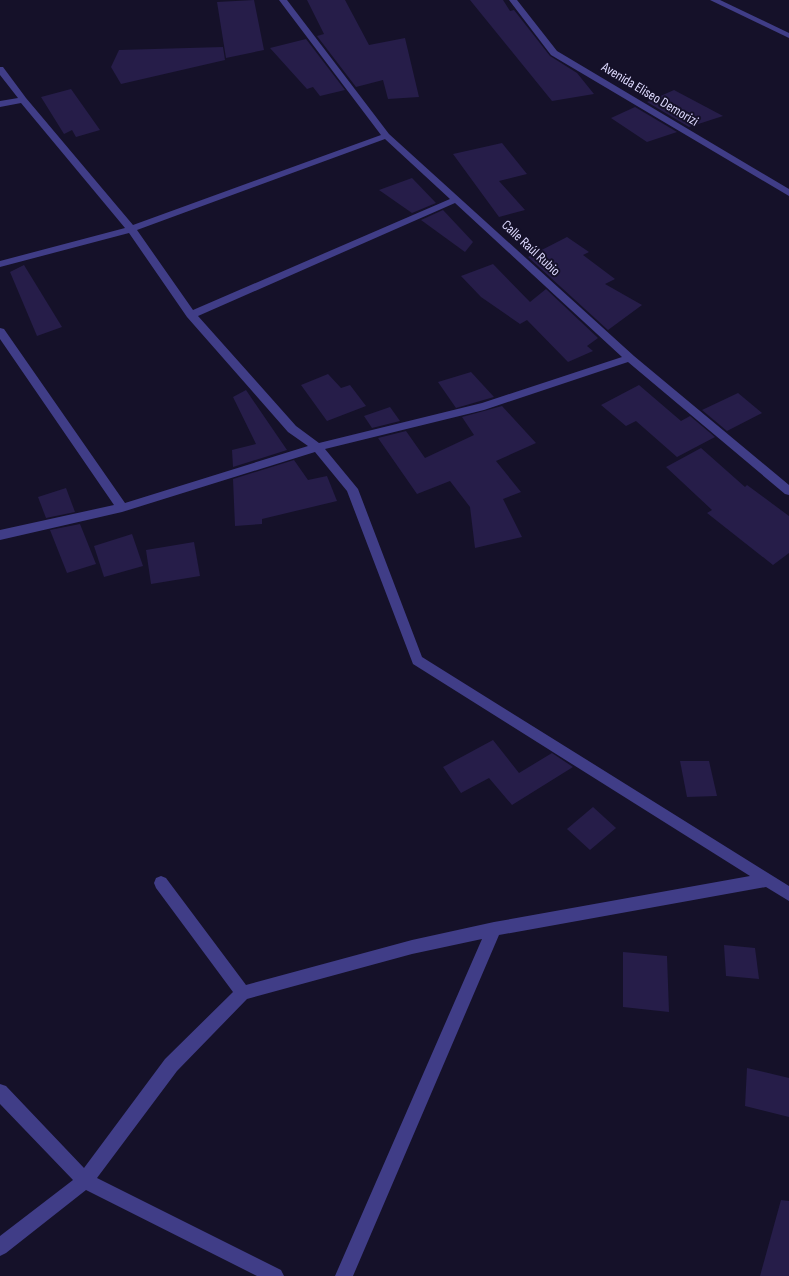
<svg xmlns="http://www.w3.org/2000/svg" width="789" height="1276" font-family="'Sofia Sans Condensed',sans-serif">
	<rect width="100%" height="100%" fill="#151129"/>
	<!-- building -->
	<g fill="#261d49">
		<path d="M254,0L264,50L226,58L217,2Z"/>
		<path d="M307,0H345L369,45L405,38L419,97L388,99L383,80L356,87L317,36L324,34Z"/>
		<path d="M470,0H503L510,11L514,10L550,56L577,73L594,94L552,101Z"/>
		<path d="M306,39L345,90L320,96L313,87L307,89L270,48Z"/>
		<path d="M223,47L225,60L121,84L111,67L119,50Z"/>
		<path d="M71,89L100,130L76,137L72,130L64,134L41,97Z"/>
		<path d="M674,90L723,116L689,127L647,102Z"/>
		<path d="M635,107L677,132L647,142L611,118Z"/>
		<path d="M502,143L527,174L499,181L525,210L499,217L453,154Z"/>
		<path d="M412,178L436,203L412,213L379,190Z"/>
		<path d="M443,210L473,242L465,252L421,220Z"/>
		<path d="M567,237L589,252L583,255L615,279L605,284L642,305L608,330L528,257Z"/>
		<path d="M493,264L530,302L546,289L598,338L587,346L593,351L568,362L527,320L520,324L481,297L461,276Z"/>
		<path d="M24,265L62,327L37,336L10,272Z"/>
		<path d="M471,372L494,397L456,408L438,382Z"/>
		<path d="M328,374L341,388L350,385L366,406L327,421L301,385Z"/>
		<path d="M639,385L681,421L690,416L715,437L677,457L636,421L626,426L601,405Z"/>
		<path d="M246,390L287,450L233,467L232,450L256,444L233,397Z"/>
		<path d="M738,393L762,413L727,431L702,410Z"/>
		<path d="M502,406L536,443L496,461L521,492L503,499L522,537L475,548L470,507L450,481L417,494L378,438L406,431L425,458L474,435L462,417Z"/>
		<path d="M390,407L400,421L372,428L364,416Z"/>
		<path d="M701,448L745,487L747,485L789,516V553L773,565L707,513L712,510L666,467Z"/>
		<path d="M294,460L308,480L327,476L337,501L262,519V524L235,526L233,479Z"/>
		<path d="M66,488L75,512L46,518L38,497Z"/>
		<path d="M80,524L96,564L67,573L50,530Z"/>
		<path d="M132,534L143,566L104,577L94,546Z"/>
		<path d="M194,542L200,576L151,584L146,550Z"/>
		<path d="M493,740L519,773L552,753L573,767L512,805L489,778L461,793L443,767Z"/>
		<path d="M680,761H709L717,796L687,797Z"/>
		<path d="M593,807L616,828L590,850L567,829Z"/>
		<path d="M724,945L755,948L759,979L726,976Z"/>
		<path d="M623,952L667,956L669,1012L623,1007Z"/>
		<path d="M747,1068L789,1078V1117L745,1106Z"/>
		<path d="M781,1200L789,1201V1276H760Z"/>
	</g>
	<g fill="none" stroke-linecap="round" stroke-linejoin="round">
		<!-- street -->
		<g fill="#403d87" fill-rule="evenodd">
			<path d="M279,0H287L389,134L634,356L789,485V495L785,494L628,362L484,410L325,449L358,489L422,657L789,886V901L766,887L499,935L353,1276H335L482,939L412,954L247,999L177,1071L97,1178L281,1270L284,1276H257L86,1190L6,1253L0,1256V1236L73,1180L0,1104V1084L6,1086L84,1168L165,1059L233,992L156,888L154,883L156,878L161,876L166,878L246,985L412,940L494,922L750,876L413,664L347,491L315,452L122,512L0,540V530L114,505L0,339V328L4,329L125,503L308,446L288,432L187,317L129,233L0,267V261L125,228L21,103L0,107V101L18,98L0,75V67H3L26,98L133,225L381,135ZM385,139L450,199L193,310L137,230ZM455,203L622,357L482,403L319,443L296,426L198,316Z"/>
			<path d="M509,0H517L557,51L789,189V196L551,55Z"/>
			<path d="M710,0H720L789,33V38Z"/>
		</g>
	</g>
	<g text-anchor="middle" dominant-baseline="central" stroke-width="4" stroke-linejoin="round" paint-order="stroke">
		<!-- far-street labels -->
		<g font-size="14" fill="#ddd9fe" stroke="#151129">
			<text transform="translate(650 94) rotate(31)">Avenida Eliseo Demorizi</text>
			<text transform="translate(531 248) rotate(43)">Calle Raúl Rubio</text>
		</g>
	</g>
</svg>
